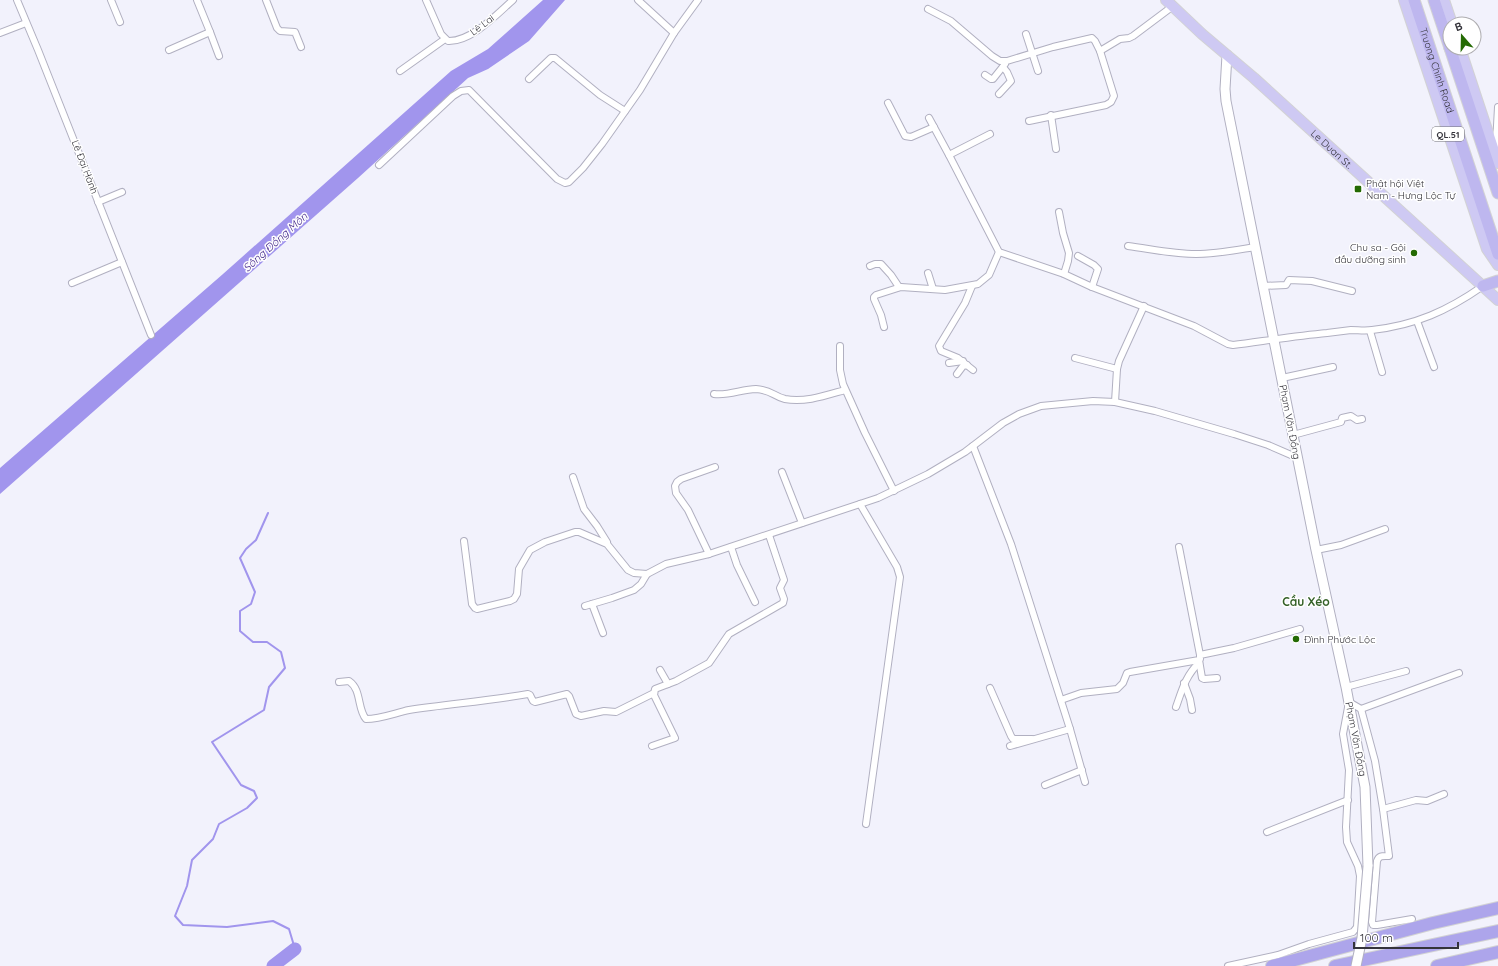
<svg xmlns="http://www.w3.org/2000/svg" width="1498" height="966" font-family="Quicksand,sans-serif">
	<rect width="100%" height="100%" fill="#f2f2fc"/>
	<!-- water -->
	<path fill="#a195ed" d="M543,0H565L529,41L488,69L468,78L358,178L0,494V468L223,274L451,71L488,49Z"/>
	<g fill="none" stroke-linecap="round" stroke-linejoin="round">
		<!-- stream -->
		<path stroke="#a195ed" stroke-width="2" d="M268,513L256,540L246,549L240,558L255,592L251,604L240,611V631L253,642H267L281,652L285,668L269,687L264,710L212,742L241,785L254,791L257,798L247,808L219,824L213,839L192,860L187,886L175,916L183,925L227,927L273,921L289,929L295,949"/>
		<!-- river -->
		<path stroke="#a195ed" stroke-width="13" d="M273,966L295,949"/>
		<defs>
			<g id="minor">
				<path d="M17,0L38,50L151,335"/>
				<path d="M111,0L120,22"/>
				<path d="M266,0L277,28L280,31L295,32L301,47"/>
				<path d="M426,0L441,34L448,41C471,42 496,15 513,0"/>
				<path d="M638,0L674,33"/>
				<path d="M928,9L951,21L992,56L1000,61H1007L1053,47L1092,38L1095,41L1100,51L1120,39L1129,38L1133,36L1173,6"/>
				<path d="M210,32L219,56"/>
				<path d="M0,33L26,23"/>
				<path d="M1026,34L1038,71"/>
				<path d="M169,50L210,32L197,0"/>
				<path d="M400,71L445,39"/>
				<path d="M985,75L991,79H993L1005,64"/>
				<path d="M529,79L551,58H555L600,95L625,111"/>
				<path d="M999,94L1011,81L1007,72L1003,67"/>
				<path d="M888,103L905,136L911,137L934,127"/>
				<path d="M1051,115L1056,149"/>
				<path d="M929,118L949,155L999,252L1064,274L1092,287L1194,326L1228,344L1233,345C1264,341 1295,336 1327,333C1335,332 1343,331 1351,330C1358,330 1365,331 1372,330C1416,325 1447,311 1483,286"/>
				<path d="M1029,121L1106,105L1111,102L1114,96L1100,51"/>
				<path d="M1494,149L1496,144L1498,107"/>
				<path d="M949,155L990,134"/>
				<path d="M379,165L453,96L461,91L469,90L557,179L565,183L569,182L583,168L602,144L640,90L674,33L698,0"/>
				<path d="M98,202L122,192"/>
				<path d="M1059,212L1063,233L1069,253L1068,261L1064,274"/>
				<path d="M1128,246C1151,249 1173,254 1196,254C1216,254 1236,250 1255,247"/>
				<path d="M1078,256L1094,265L1098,269L1092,287"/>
				<path d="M870,266L875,264H881L891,275L899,287"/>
				<path d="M928,273L933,289"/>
				<path d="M72,283L122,262"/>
				<path d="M972,286L965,303L939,346L941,351L958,358L973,370"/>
				<path d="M1263,286L1286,285L1289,280L1312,281L1352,291"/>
				<path d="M1417,321L1434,367"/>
				<path d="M884,327L881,315L874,299V297L876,295L901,287L945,290L978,284L989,275L999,252"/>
				<path d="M1370,331L1382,372"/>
				<path d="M840,346V370L843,384L865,433L894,491"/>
				<path d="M1075,358L1117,369"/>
				<path d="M949,363L963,361"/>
				<path d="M957,374L963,366L967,365"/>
				<path d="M1282,378L1333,367"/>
				<path d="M714,394C729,396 742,389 756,389C772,390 773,396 785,399C805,403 827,395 845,390"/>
				<path d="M1115,402L1117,369L1119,361L1144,306"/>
				<path d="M1293,435L1341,422L1342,418L1351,416L1357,420L1362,419"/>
				<path d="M973,446L1011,544L1070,729L1085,782"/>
				<path d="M782,472L802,523"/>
				<path d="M573,477L584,509L597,526L607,542"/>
				<path d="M860,504L897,567L900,577L866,824"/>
				<path d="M464,541L472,604L475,608L477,609L510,601L514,599L517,594L519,569L530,550L545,542L575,532H579L607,544L628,570L634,573L647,574"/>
				<path d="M731,547L737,565L755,602"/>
				<path d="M1179,547L1200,655"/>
				<path d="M1316,550L1341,545L1385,529"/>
				<path d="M709,554L688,510L676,493L675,486L677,482L681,479L715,467"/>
				<path d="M592,604L603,633"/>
				<path d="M585,606L612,598L634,590L641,584L647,574L666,564L709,554L878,498L928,474L965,452L1003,423L1019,414L1041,406L1093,401L1115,402L1155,411L1234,434L1268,445L1298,458"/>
				<path d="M1199,660L1202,678L1204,679L1217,678"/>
				<path d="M660,670L668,684"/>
				<path d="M339,682L349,681C362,690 357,709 366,719C380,719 395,713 409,710C448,704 488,701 528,694L530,695L533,701L535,702L567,694L569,696L576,714L581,716L604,711L616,712L654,693"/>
				<path d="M1184,683L1190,699L1192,710"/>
				<path d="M1346,687L1406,671"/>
				<path d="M990,688L1011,736L1013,739H1032"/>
				<path d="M1061,700L1081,693L1117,689L1123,683L1127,673L1130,672L1199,660L1200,659V655L1234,648L1300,629"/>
				<path d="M1176,707C1182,690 1186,675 1199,663"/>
				<path d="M1361,709L1459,673"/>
				<path d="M652,746L675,738L654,695L655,689L676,681L709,663L729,634L783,603L784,599L780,588L784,580L769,535"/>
				<path d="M1010,746L1070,729"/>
				<path d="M1045,785L1082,770"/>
				<path d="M1383,809L1416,800L1427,801L1444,794"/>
				<path d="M1267,832L1348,800"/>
				<path d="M1228,966L1278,955L1309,944L1353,932L1357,927L1360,876L1358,866L1347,842L1346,827L1349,770L1343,734L1349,702L1361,709L1375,761L1383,809L1389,856C1383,856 1379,855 1377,861L1372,922L1373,925H1377L1412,919"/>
			</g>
			<path id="secondary" d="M1227,55L1225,89L1226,101L1316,550L1346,687L1365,787L1368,866"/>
			<g id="primary">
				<path id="s1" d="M1166,0L1202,34L1254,78L1498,300"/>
				<path d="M1404,0L1487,249L1498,265"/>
				<path d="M1444,0L1452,24"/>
				<path d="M1460,48L1498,163"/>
			</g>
			<g id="trunk">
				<path id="s2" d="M1414,0L1498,254"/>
				<path d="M1434,0L1450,48"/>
				<path d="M1450,48L1498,193"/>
				<path d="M1483,286L1498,281"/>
			</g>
			<g id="motorway">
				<path d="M1272,966L1433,923L1498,908"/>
				<path d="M1335,966L1498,931"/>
				<path d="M1437,966L1498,952"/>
			</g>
		</defs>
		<!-- minor casing -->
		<use href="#minor" stroke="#b1b0c1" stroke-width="8"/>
		<!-- secondary casing -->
		<use href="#secondary" stroke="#b1b0c1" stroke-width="11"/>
		<!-- primary casing -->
		<use href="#primary" stroke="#d2d2d4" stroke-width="12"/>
		<!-- trunk casing -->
		<use href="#trunk" stroke="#d2d2d4" stroke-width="13"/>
		<!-- motorway casing -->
		<use href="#motorway" stroke="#d2d2d4" stroke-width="14"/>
		<!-- minor -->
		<use href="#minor" stroke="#fff" stroke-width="6"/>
		<!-- secondary -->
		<use href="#secondary" stroke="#fff" stroke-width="9"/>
		<!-- primary -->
		<use href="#primary" stroke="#cec9f3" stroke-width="10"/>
		<!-- trunk -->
		<use href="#trunk" stroke="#beb7ef" stroke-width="11"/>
		<!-- motorway -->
		<use href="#motorway" stroke="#ada5eb" stroke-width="12"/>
		<defs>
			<path id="secondary-bridge" d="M1356,966L1362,938L1368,866"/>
		</defs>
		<!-- secondary-bridge casing -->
		<use href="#secondary-bridge" stroke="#b1b0c1" stroke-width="11" stroke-linecap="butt"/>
		<!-- secondary-bridge -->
		<use href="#secondary-bridge" stroke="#fff" stroke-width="9"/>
	</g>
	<!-- markers -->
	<g fill="#246a03" stroke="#fff" stroke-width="1.5">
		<rect x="1354" y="185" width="8" height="8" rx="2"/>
		<circle cx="1414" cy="253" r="4"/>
		<circle cx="1296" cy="639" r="4"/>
	</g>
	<g text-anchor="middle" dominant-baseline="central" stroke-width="3" stroke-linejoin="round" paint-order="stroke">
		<!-- shield labels -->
		<rect fill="#fff" stroke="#717075" stroke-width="1" x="1432" y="127" width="32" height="14" rx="3"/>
		<g font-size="9" font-weight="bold" fill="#34333a">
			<text x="1448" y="134">QL.51</text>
		</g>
		<!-- street labels -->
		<g font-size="10" fill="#34333a" stroke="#fff">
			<text transform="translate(482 25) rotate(-37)">Lê Lai</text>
			<text stroke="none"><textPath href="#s2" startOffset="74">Truong Chinh Road</textPath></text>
			<text stroke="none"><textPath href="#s1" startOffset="223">Le Duan St.</textPath></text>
			<text transform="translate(85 167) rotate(69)">Lê Đại Hành</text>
			<text transform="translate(1290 422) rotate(79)">Phạm Văn Đồng</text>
			<text transform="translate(1356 739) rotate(79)">Phạm Văn Đồng</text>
		</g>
		<!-- poi labels -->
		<g font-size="10" fill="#34333a" stroke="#fff" text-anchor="start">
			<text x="1366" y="183">Phật hội Việt<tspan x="1366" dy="12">Nam - Hưng Lộc Tự</tspan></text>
			<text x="1406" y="247" text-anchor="end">Chu sa - Gội<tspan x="1406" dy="12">đầu dưỡng sinh</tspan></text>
			<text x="1304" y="639">Đình Phước Lộc</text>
		</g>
		<!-- water labels -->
		<g font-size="11" font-style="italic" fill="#41248a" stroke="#fff">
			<text transform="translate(275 242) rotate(-42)">Sông Đồng Môn</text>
		</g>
		<!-- quarter labels -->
		<g font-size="12" font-weight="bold" fill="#356128" stroke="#fff">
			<text x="1306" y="601">Cầu Xéo</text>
		</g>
	</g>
	<!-- north arrow -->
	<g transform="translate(1462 36) rotate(340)"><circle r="19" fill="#ffffff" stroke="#aeadb0"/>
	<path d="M0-3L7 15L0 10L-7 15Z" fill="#246a03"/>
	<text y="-6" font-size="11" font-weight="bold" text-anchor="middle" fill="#34333a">B</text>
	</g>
	<!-- scale -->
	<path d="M1354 942v6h104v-6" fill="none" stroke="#34333a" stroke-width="2"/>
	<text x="1360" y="942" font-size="12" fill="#34333a" stroke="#ffffff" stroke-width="3" paint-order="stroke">100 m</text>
</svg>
